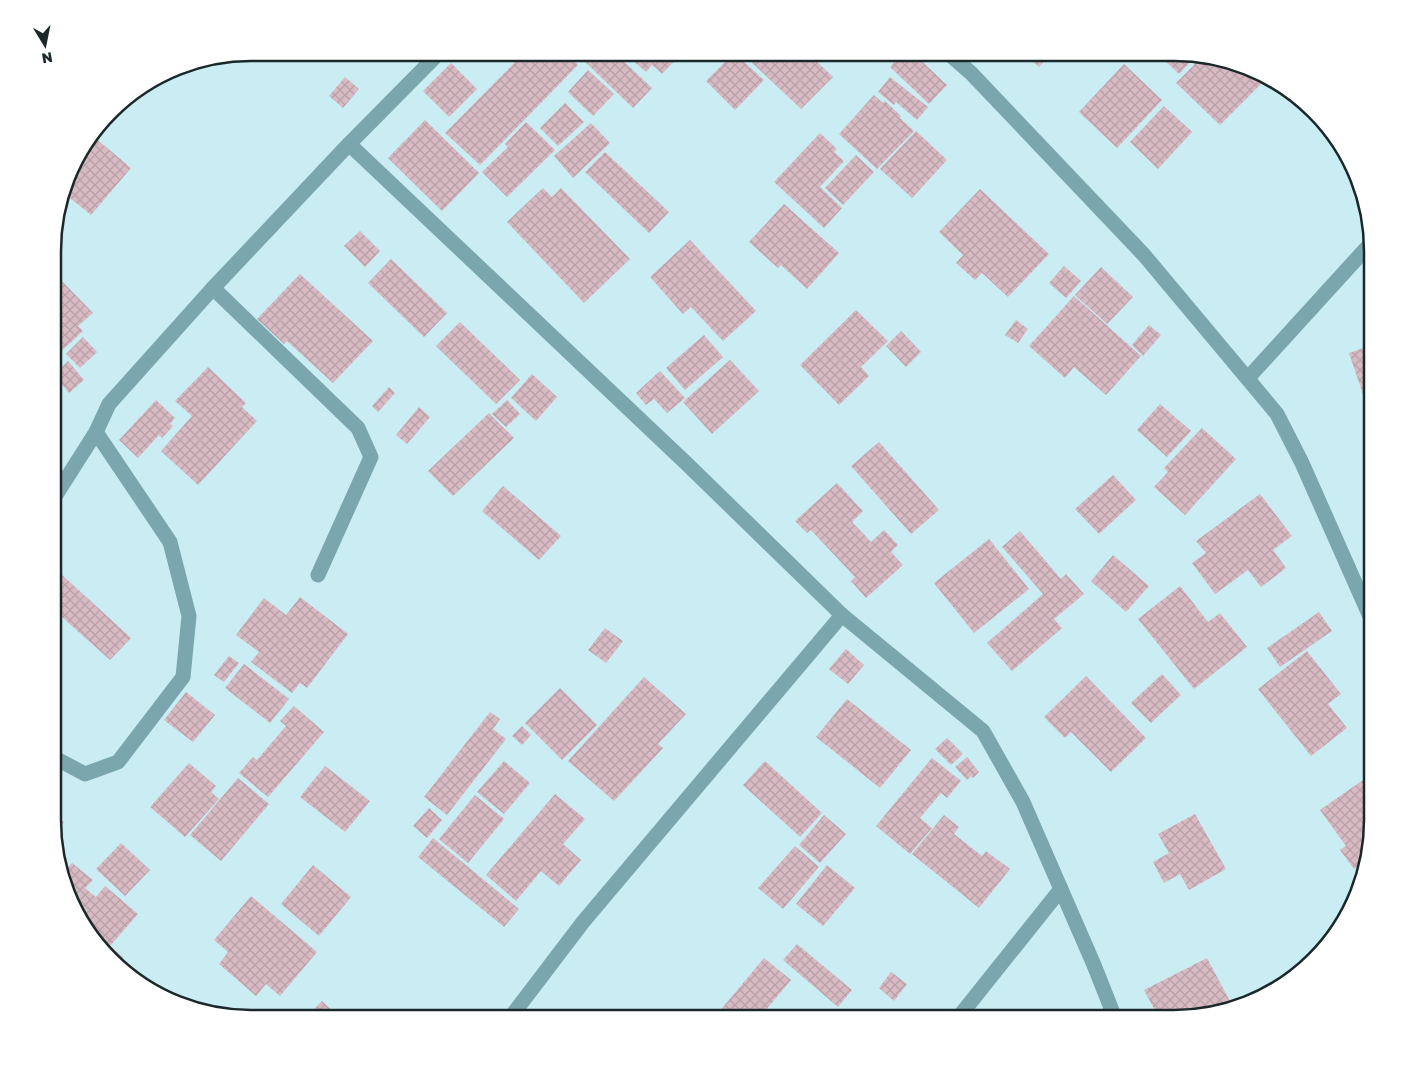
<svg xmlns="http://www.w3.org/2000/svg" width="1425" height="1071" font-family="'Golos Text',sans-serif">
	<defs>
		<pattern id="building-cross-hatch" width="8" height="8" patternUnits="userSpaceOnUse" patternTransform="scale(1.25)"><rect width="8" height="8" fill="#d8bac3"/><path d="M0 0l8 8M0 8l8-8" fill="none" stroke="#b9a0a8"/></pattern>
	</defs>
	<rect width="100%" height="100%" fill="#caedf3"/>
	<!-- building -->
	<g fill="url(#building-cross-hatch)">
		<path d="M489,53H506L498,61Z"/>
		<path d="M524,53H566L578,65L480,165L445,133Z"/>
		<path d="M588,53H615L652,88L633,108L582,59Z"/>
		<path d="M624,53H682L662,74L652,65L646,72Z"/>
		<path d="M734,53L764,80L735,110L706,81Z"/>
		<path d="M742,53H808L833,77L801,109Z"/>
		<path d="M902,53H913L947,85L929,104L890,67Z"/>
		<path d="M1023,53H1051L1039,67Z"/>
		<path d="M1151,53H1187L1197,55L1179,74L1162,58L1159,60Z"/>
		<path d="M1202,57L1249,67L1264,81L1220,125L1176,83Z"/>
		<path d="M451,63L477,89L449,117L423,91Z"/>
		<path d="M1124,64L1162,100L1117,148L1079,112Z"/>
		<path d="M588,70L614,94L593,116L568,92Z"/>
		<path d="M345,77L359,89L343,108L329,96Z"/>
		<path d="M890,77L928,107L917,120L896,102L894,105L878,92Z"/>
		<path d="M874,95L883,103L885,101L901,116L900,118L914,131L877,169L839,134Z"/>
		<path d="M565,103L584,122L558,146L540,128Z"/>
		<path d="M1164,106L1192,132L1158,169L1130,142Z"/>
		<path d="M425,120L479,173L442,211L388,158Z"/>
		<path d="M526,122L555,150L507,197L482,172L508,147L505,144Z"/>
		<path d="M591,123L610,143L573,178L554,156Z"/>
		<path d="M916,131L947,160L912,198L880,169Z"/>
		<path d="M820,133L837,149L834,152L844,161L820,187L842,208L824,228L774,182Z"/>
		<path d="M93,136L131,168L91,215L65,194L79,152Z"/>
		<path d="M605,152L669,212L649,233L585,172Z"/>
		<path d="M856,155L874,172L843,205L825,188Z"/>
		<path d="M543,188L552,197L561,188L630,259L584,303L507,222Z"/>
		<path d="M980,189L1049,254L1008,297L982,273L975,280L956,263L963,255L939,232Z"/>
		<path d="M784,204L839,253L807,289L781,265L778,268L749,242Z"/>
		<path d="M360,231L380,251L365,267L344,246Z"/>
		<path d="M690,240L756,311L723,341L691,307L683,314L650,277Z"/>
		<path d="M391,259L447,313L424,337L368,283Z"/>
		<path d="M1064,266L1081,281L1066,298L1049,283Z"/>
		<path d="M1101,267L1133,297L1107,324L1075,295Z"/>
		<path d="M54,273L93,313L78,326L83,331L54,358Z"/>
		<path d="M300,274L373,341L333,383L287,341L284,344L257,319Z"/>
		<path d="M1074,296L1141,356L1106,395L1074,367L1065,378L1029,346Z"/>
		<path d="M856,310L888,341L861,367L869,376L839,405L800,365Z"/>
		<path d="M1016,320L1028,329L1018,343L1005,335Z"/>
		<path d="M460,322L520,380L496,404L436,346Z"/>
		<path d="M1149,325L1161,335L1143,356L1132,345Z"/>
		<path d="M901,331L921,352L906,367L886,346Z"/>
		<path d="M704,335L723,357L685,390L666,368Z"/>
		<path d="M83,337L97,352L80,368L66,354Z"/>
		<path d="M1372,345V421L1349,353Z"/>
		<path d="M730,360L759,391L712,434L683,402Z"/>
		<path d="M68,361L84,380L69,393L54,375Z"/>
		<path d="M208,367L246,403L242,407L257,421L198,485L161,451L192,416L175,401Z"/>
		<path d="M660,371L685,398L667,413L654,399L646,405L636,393Z"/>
		<path d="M532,374L557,397L536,421L511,398Z"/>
		<path d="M389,387L395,393L378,412L372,406Z"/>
		<path d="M156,400L175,418L170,424L173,426L162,438L159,435L138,458L119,440Z"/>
		<path d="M507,400L520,414L506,427L492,414Z"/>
		<path d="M1160,404L1191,431L1167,457L1137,430Z"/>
		<path d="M419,407L430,417L407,444L396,435Z"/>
		<path d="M489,413L514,438L453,496L428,471Z"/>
		<path d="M1202,428L1236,459L1185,515L1154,487L1168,472L1164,468Z"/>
		<path d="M879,442L939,510L911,534L851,466Z"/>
		<path d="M1113,475L1136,500L1099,534L1075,509Z"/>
		<path d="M837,483L863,511L852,522L871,542L884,530L898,545L891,552L903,565L866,598L851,581L855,577L811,530L807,533L795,521Z"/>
		<path d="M503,486L561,536L539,560L482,511Z"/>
		<path d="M1260,494L1292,536L1273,550L1286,568L1261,587L1248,570L1215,594L1192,563L1206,553L1196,541Z"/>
		<path d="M1020,531L1061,579L1066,574L1084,594L1054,619L1062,628L1012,671L987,643L1043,594L1002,547Z"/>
		<path d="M989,539L1029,589L974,633L934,583Z"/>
		<path d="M1113,555L1149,586L1126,612L1091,581Z"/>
		<path d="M60,573L131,638L110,660L53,609V580Z"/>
		<path d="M1180,586L1208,622L1220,613L1247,647L1194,689L1138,619Z"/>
		<path d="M300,597L348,634L307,688L300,683L292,693L251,662L259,652L236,635L264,598L286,615Z"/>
		<path d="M1319,612L1332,631L1280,667L1267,648Z"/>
		<path d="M605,628L623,641L606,663L588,650Z"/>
		<path d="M846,649L864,665L848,684L829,669Z"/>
		<path d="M1307,651L1341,694L1328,704L1347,728L1311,756L1258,689Z"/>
		<path d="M229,656L239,663L224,682L214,675Z"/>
		<path d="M244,664L289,699L270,723L225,688Z"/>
		<path d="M1162,674L1181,695L1151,723L1131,703Z"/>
		<path d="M1086,676L1146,738L1111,772L1071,732L1065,738L1044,717Z"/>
		<path d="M644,677L686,714L658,744L663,748L614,801L568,761Z"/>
		<path d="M560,688L597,725L562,760L525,723Z"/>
		<path d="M186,692L215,715L193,742L164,720Z"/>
		<path d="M847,699L911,750L880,788L816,737Z"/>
		<path d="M294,706L324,732L268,797L239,773L253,757L257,760L286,726L280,721Z"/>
		<path d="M490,712L500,719L493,729L506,739L447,815L424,797Z"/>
		<path d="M522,726L531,735L522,745L512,736Z"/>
		<path d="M947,738L963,754L951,765L935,749Z"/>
		<path d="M967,757L979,772L973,778L971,776L967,780L955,767Z"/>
		<path d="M932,758L961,781L947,798L941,793L920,818L932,828L910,854L876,826Z"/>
		<path d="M504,761L530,783L504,814L477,792Z"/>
		<path d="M765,761L822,813L800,837L743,785Z"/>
		<path d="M189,763L216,786L211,792L219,799L185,837L150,807Z"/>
		<path d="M325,766L370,801L345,832L300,797Z"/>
		<path d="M238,778L269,804L221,861L190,835Z"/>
		<path d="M1363,780L1372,793V833L1364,869L1360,864L1354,869L1340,850L1346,846L1320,810Z"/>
		<path d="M555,794L585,819L563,844L581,860L559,886L541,871L516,901L486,875Z"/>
		<path d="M475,795L504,819L468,863L439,839Z"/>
		<path d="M429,808L442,820L427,838L413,826Z"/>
		<path d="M53,813L64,822L54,836L53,833Z"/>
		<path d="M1195,814L1226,869L1189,890L1180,874L1164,883L1153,862L1169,853L1158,834Z"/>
		<path d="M824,815L846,834L820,863L799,845Z"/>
		<path d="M944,815L959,827L954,834L982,856L986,851L1010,869L979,908L912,854Z"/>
		<path d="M433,838L519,909L504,927L418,857Z"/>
		<path d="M121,843L150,870L125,896L96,869Z"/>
		<path d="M795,846L819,867L783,909L758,888Z"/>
		<path d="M72,863L93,880L85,888L96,897L105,886L138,914L110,946L123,957L117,965L73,908L63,872Z"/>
		<path d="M313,865L351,897L319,936L281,904Z"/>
		<path d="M827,865L855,888L823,926L796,904Z"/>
		<path d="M251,896L317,952L280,996L266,984L256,996L219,964L228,952L214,940Z"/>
		<path d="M797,944L852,990L838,1007L783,960Z"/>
		<path d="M764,958L791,980L759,1018H714Z"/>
		<path d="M1207,958L1232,1005L1174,1019L1159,1018L1144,990Z"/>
		<path d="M891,972L907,984L894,1001L879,988Z"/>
		<path d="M322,1001L340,1018H305Z"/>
	</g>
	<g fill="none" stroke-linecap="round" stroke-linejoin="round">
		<!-- minor -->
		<g stroke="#7ba6ad" stroke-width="15">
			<path d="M948,53L971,73L1144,255L1277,414L1302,463L1372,621"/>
			<path d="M349,144L687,464L842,615L983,731L1023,802L1094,965L1115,1018"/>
			<path d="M213,288L358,428L371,457L318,575"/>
			<path d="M1248,378L1371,243"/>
			<path d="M54,498L96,432L109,404L213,288L349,144L439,53"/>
			<path d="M53,757L85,774L118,762L183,677L189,616L170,542L96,432"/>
			<path d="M510,1018L583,922L842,615"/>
			<path d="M958,1018L1061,889"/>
		</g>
	</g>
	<!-- crop -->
	<path d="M0 0H1425V1071H0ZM251 61H1174A190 190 0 0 1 1364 251V820A190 190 0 0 1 1174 1010H251A190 190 0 0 1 61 820V251A190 190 0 0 1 251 61Z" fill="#fff" fill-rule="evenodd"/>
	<path fill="none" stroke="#1b282a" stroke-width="2.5" d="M251 61H1174A190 190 0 0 1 1364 251V820A190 190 0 0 1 1174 1010H251A190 190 0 0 1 61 820V251A190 190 0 0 1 251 61Z"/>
	<!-- north arrow -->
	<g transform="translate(45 45) rotate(170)" stroke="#ffffff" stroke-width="4" paint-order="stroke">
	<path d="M0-4L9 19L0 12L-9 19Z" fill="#1b282a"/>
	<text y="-8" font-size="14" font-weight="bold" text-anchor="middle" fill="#1b282a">N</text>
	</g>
</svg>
